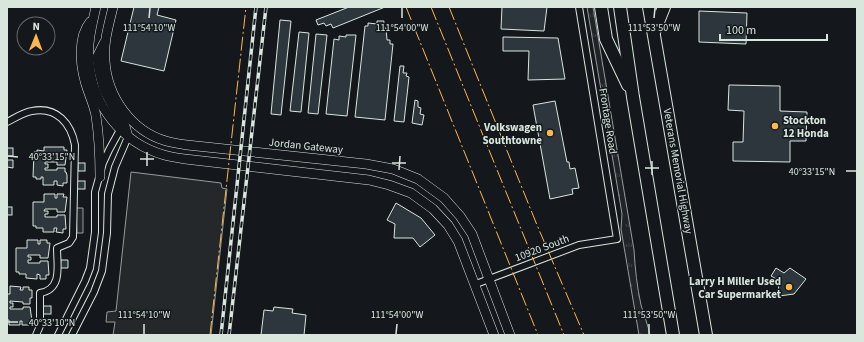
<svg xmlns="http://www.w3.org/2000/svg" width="864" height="342" font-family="'Source Sans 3',sans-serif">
	<defs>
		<pattern id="grass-tufts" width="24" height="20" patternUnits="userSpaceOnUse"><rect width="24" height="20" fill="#202428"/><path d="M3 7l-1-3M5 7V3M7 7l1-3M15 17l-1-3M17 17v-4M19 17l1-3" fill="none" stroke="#404447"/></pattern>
	</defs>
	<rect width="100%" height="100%" fill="#14181c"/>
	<!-- grass -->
	<path fill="url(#grass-tufts)" stroke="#939e99" d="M587,7H593L634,250C635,268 637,287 641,305C644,315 648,325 650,335H639L621,229L622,214Z"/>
	<!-- parking -->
	<g fill="#24282b" stroke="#939e99">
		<path d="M131,172L221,183L222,188L227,189L211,335H113L115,322H106L107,312L116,311Z"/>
		<path d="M76,208H83V233H77Z"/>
	</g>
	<!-- building -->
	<g fill="#2c363c" stroke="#d8e6dc">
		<path d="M134,7H159L157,15L176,20L164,71L121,61Z"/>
		<path d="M349,7H385L333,28L331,24L326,26L324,23L318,25L316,20Z"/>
		<path d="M502,7H547L544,31L501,29Z"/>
		<path d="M699,11L747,13L746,44L699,42Z"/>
		<path d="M280,20L291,21L281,115L271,114Z"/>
		<path d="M377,21H384L383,28H386L387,40H390V44H393L385,120L355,117L365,26H368V23L377,24Z"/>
		<path d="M299,32L309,33L301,112L290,111Z"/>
		<path d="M316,34L327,35L318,114L308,113Z"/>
		<path d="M346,35H356L347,116L326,114L334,39L339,40V36L346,37Z"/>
		<path d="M503,37L558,38L565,79L528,80L529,51H503Z"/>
		<path d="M400,66H404L403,73H407L406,76L409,77L404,122L394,121Z"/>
		<path d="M729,85L780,86V111L807,112L806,141H790V162L733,161V142H743L744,111L728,110Z"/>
		<path d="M415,100L418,101V107L421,108L420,114L424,115L422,125L412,123Z"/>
		<path d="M555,101L567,162H569L570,169L575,168L579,188L572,189L573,194L550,199L533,105Z"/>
		<path d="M44,147H64V150H67L65,165H57V162H45V164H48V168H45V170H57V168H65V172H66L67,175V183H63V186L57,185V181H54V185H43V177H41V179H36V177H33L34,152H37V150L44,151Z"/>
		<rect x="7" y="148" width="6" height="8"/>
		<path d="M7,160H13V168L7,167Z"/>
		<rect x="78" y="163" width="7" height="8"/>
		<rect x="77" y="181" width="8" height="8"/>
		<path d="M44,194H55V198H57V194H64L63,197H67L65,212H57V209H45L44,211H48V214H45V217H57V215H65L66,229H63V233L56,232L57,228H54V232H43V228H36V226H33V202H44Z"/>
		<path d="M396,203L421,218L435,235L420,247L413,238H394L395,224L387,220Z"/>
		<rect x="7" y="207" width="5" height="8"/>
		<path d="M27,240H38V244H40V240H47V243H50L48,258H40V255H28V257H31V260H28V263H40V261H48L49,275H46V279H40V275L37,274V279L26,278V274H19V272H16V248H27Z"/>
		<path d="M61,260H68V268H60Z"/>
		<path d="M776,268L784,273L790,268L806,279L794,294L779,296L778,280L771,276Z"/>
		<path d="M10,286L21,287L20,290H23V287H29V290H32V298H30V304H23V302L10,301V303H13V307H10V309H23V307H30L32,321H29V325H22V321H20V325H9V320H7V294H10Z"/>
		<rect x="43" y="306" width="8" height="8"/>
		<path d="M274,307L293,309L292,313L306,315L304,335H261L264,310L273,311Z"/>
	</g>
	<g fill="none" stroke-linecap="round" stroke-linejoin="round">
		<defs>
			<g id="minor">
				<path d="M7,122C15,118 24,112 32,111C57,106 71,124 75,145L73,237L69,243L57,248C57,265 63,289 40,293V326L36,335"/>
				<path d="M476,284L579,245L617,239L579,7"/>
				<path d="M58,335L85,281L90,268L95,232V192L103,163L109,150L120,130"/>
				<path d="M72,335L94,292L102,271L107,233L108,194L115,167L128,137"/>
			</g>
			<g id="secondary">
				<path d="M96,7C92,25 87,43 89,61C92,105 122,143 164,155C171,157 178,158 185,159L369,180L389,185L411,193L433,209L448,225L458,241L494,335"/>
				<path d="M113,7C109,24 103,43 105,61C107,96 131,131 166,141C173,143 180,144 187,145L366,164L393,169L418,179L444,198L460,216L472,234L510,335"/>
				<path d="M90,22C78,37 80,63 85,81C88,93 94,104 96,116C99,136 100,157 100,177"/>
				<path d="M104,43L97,57L99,71L104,90L114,109L125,126L128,137"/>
			</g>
			<g id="motorway">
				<path d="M601,7L606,39L628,85"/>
				<path d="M620,7L633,97L673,335"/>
				<path d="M649,7L706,335"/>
				<path d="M654,32L664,7"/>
			</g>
		</defs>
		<!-- minor casing -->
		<use href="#minor" stroke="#d8e6dc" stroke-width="8"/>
		<!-- secondary casing -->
		<use href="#secondary" stroke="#d8e6dc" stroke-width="10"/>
		<!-- motorway casing -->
		<use href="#motorway" stroke="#d8e6dc" stroke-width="14"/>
		<!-- minor -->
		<use href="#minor" stroke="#14181c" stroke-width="6"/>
		<!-- secondary -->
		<use href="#secondary" stroke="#14181c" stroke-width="9"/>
		<!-- motorway -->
		<use href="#motorway" stroke="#14181c" stroke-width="12"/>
		<defs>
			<g id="rail">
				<path d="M221,335L256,7"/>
				<path d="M229,335L266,7"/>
			</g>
		</defs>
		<!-- rail casing -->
		<use href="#rail" stroke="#d8e6dc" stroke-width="3.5"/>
		<!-- rail -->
		<use href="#rail" stroke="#14181c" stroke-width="2" stroke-dasharray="6" stroke-linecap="butt"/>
		<!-- power -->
		<g stroke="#ffb74d" stroke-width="1" stroke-dasharray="14 3 2 3" stroke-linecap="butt">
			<path d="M406,7L538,335"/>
			<path d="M431,7L564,335"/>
			<path d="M449,7L537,225L584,335"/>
			<path d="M210,335L246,7"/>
		</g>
	</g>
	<!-- ticks -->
	<path fill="none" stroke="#d8e6dc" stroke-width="1.5" d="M149,18L150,8M402,18V8M654,18L655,8M8,156L18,157M140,159H154M392,163H406M147,166V152M645,168H659M399,170L400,156M846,171H856M652,175V161M8,322H18M144,334V324M396,334L397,324M649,334V324"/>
	<!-- markers -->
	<g fill="#ffb74d" stroke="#14181c" stroke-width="1.5">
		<circle cx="775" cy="126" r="4"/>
		<circle cx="550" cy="133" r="4"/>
		<circle cx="789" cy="287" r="4"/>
	</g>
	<g text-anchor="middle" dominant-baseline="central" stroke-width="3" stroke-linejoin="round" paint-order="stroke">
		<!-- poi labels -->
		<g font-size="11" font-weight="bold" fill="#d8e6dc" stroke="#14181c" text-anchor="end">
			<text x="783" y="120" text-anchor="start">Stockton<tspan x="783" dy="13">12 Honda</tspan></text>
			<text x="542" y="127">Volkswagen<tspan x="542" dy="13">Southtowne</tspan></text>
			<text x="781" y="281">Larry H Miller Used<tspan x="781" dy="13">Car Supermarket</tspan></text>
		</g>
		<!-- street labels -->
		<g font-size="11" fill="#d8e6dc" stroke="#14181c">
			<text transform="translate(608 121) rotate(81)">Frontage Road</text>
			<text transform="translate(306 146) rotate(6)">Jordan Gateway</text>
			<text transform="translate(678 171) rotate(80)">Veterans Memorial Highway</text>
			<text transform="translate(542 248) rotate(-21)">10920 South</text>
		</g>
	</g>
	<g font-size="10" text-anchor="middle" fill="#d8e6dc" stroke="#14181c" stroke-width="3" stroke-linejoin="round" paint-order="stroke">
		<text x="149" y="31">111°54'10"W</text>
		<text x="402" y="31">111°54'00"W</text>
		<text x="654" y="31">111°53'50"W</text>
		<text x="52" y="160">40°33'15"N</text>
		<text x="812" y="175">40°33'15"N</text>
		<text x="144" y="318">111°54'10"W</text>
		<text x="397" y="318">111°54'00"W</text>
		<text x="649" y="318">111°53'50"W</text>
		<text x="52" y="326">40°33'10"N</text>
	</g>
	<!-- border -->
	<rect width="864" height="342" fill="none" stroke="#d8e6dc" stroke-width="16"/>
	<!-- north arrow -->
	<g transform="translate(36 36) rotate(1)"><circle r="19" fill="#14181c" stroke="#626a69"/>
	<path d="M0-3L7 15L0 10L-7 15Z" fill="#ffb74d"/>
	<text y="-6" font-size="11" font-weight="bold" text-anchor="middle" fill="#d8e6dc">N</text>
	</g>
	<!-- scale -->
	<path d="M720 34v6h107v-6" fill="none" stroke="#d8e6dc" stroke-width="2"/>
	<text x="726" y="34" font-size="12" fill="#d8e6dc" stroke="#14181c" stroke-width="3" paint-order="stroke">100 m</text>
</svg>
